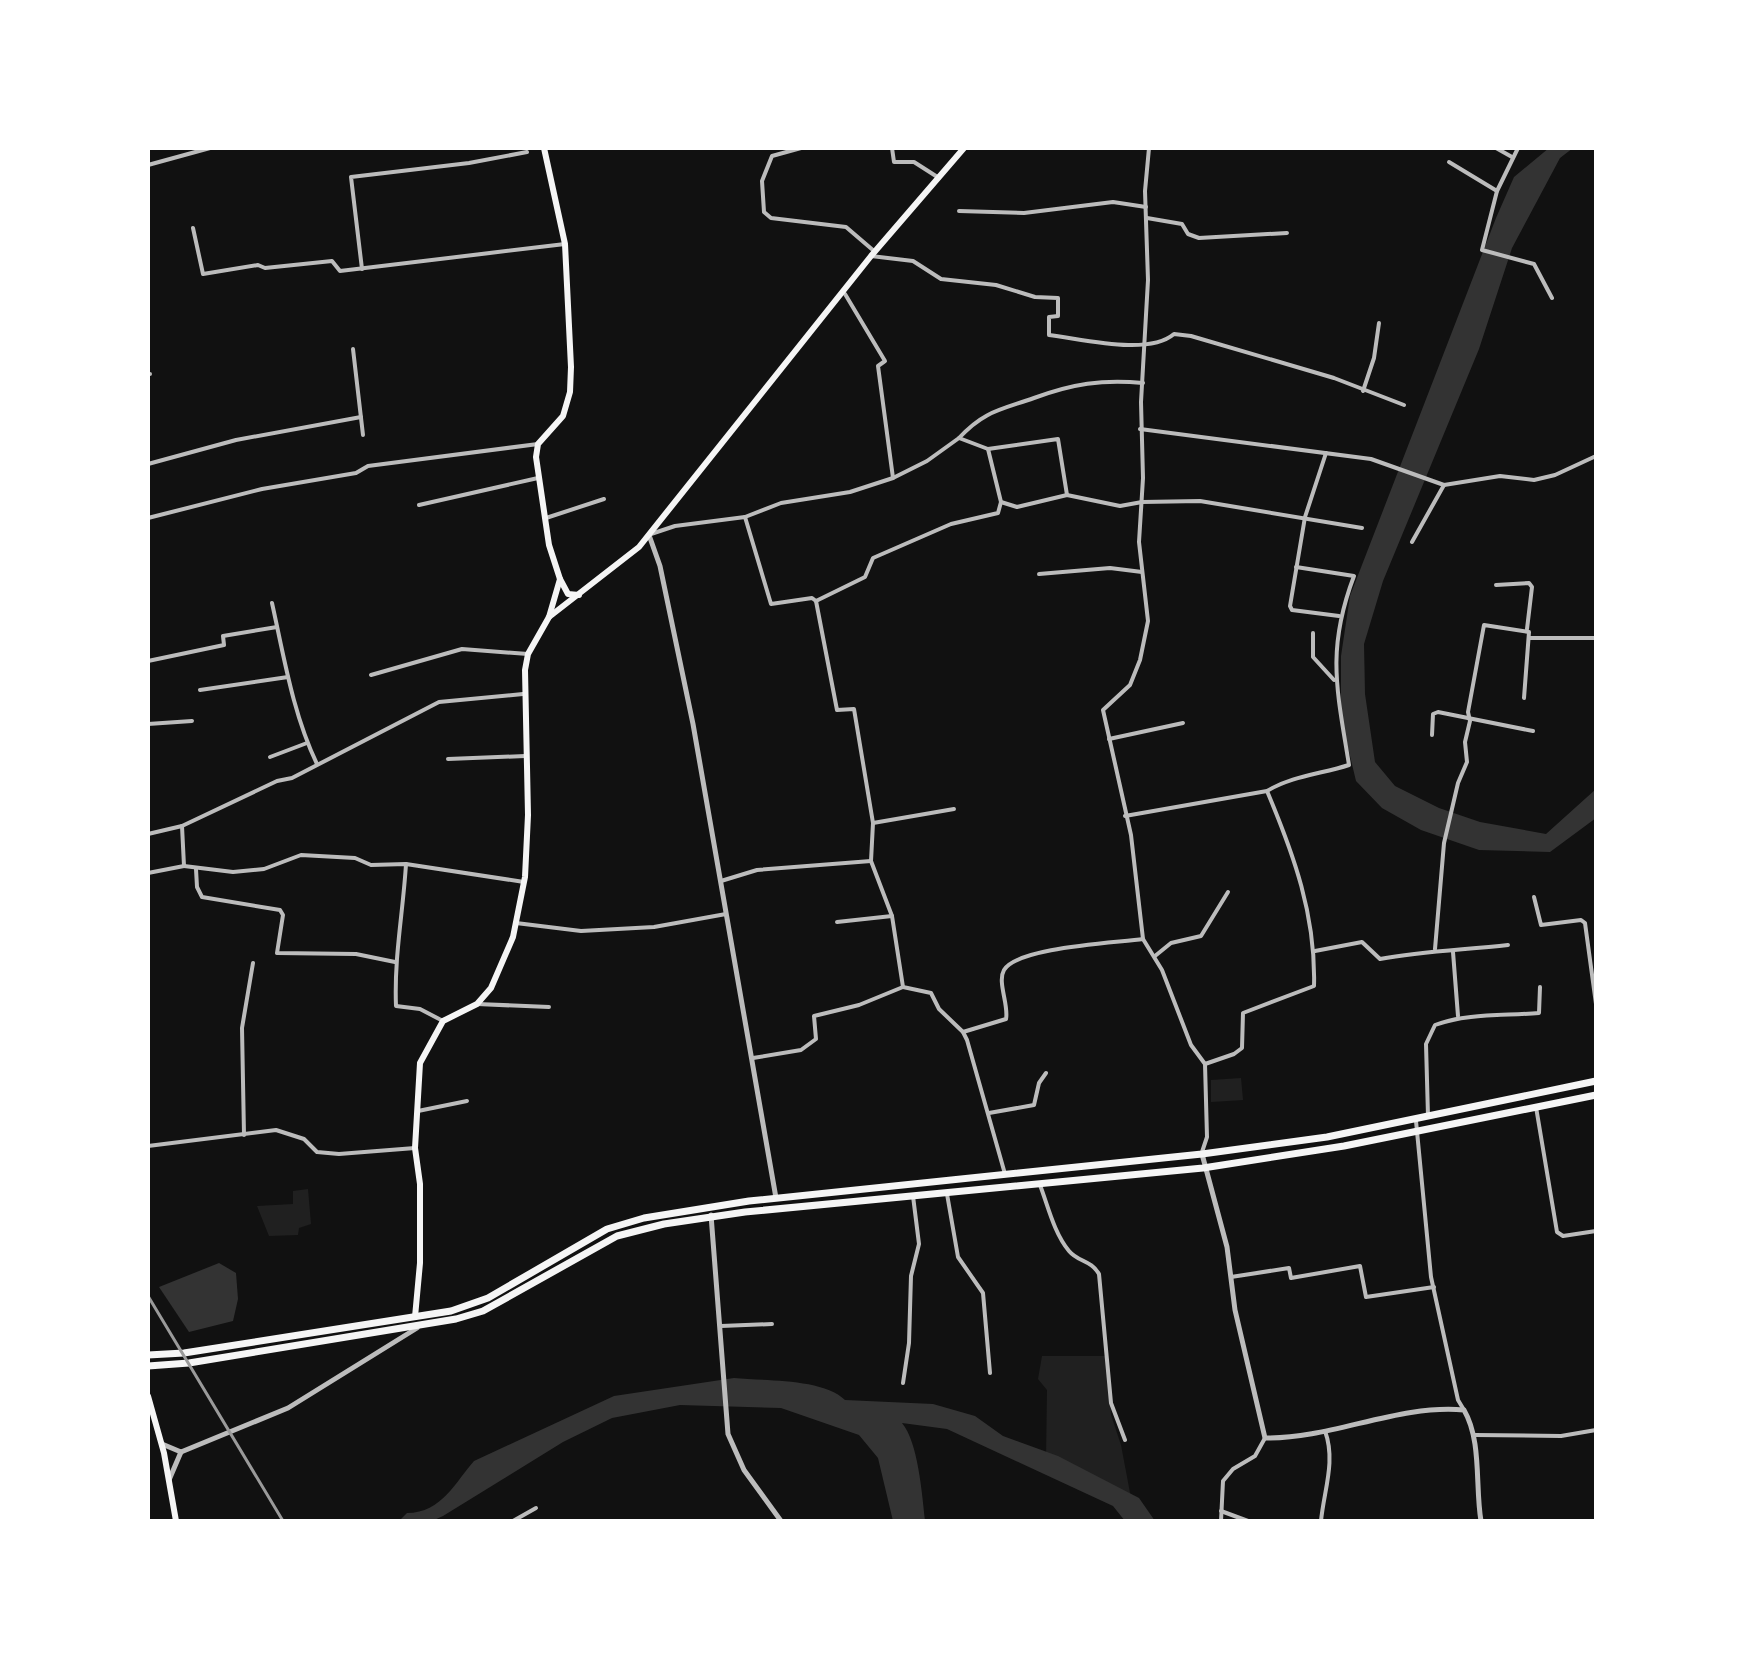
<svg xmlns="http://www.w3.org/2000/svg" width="1744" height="1669" font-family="'Crimson Pro',serif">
	<rect width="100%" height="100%" fill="#111"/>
	<!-- green -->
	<g fill="#202020">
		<path d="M1241,1078L1243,1100L1211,1102V1080Z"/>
		<path d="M308,1189L311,1224L299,1228L298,1235L269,1236L257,1206L293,1204V1191Z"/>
		<path d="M1042,1356H1107L1111,1415L1121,1445L1131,1498L1046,1460L1047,1390L1038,1379Z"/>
	</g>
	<!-- water -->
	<g fill="#333">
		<path d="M1549,148H1573L1560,158L1512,248L1479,349L1383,581L1364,644L1365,694L1375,762L1395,786L1439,808L1480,822L1546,834L1596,789V818L1550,852L1479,850L1421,830L1382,808L1356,781L1341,718V656L1350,596L1496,218L1514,177Z"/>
		<path d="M219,1263L236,1273L238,1299L233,1321L189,1332L159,1287Z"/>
		<path d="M734,1378C763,1381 823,1378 845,1400L933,1404L975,1416L1003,1436L1058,1456L1139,1498L1155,1521H1125L1113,1506L947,1429L902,1423C918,1442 922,1493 925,1521H893L878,1458L859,1435L781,1408L680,1405L612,1418L563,1442L443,1516L432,1521H399L407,1513C442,1513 456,1481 474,1461L614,1396Z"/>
	</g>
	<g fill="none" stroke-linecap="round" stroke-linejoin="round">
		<!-- minor -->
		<g stroke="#bcbcbc" stroke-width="4">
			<path d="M801,148L772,156L762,181L764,212L771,218L846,227L874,251"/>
			<path d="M892,148L894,162H914L939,178"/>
			<path d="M1149,148L1145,191L1148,280L1141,402L1143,478L1139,542L1148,621L1140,660L1130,685L1103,710L1131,835L1143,939L1162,970L1191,1045L1205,1064L1207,1137L1202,1152"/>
			<path d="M1496,148L1512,157"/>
			<path d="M1518,148L1497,191L1482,250L1534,264L1552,298"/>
			<path d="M1449,162L1497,191"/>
			<path d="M148,165L210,148"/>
			<path d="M959,211L1024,213L1113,202L1146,207"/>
			<path d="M1147,218L1182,224L1188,234L1199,238L1287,233"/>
			<path d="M193,228L203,274L258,265L265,268L332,261L340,271L565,244"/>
			<path d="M871,256L913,261L941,279L996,285L1035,297L1058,298V316L1049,317V335C1083,339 1148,356 1174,334L1191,336L1334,378L1404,405"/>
			<path d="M362,269L351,177L469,163L527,152"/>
			<path d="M845,294L885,361L878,366L893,478"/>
			<path d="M353,349L363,435"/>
			<path d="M148,374H150"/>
			<path d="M1363,391L1374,358L1379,323"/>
			<path d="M1140,429L1371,459L1444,485L1500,476L1534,480L1555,475L1596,456"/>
			<path d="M959,438C984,411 1000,410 1034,398C1072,384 1102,379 1143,383"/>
			<path d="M988,449L1058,439L1067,495"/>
			<path d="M1326,453L1305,517L1290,606L1292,610L1339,616"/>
			<path d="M148,464L236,440L361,417"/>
			<path d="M419,505L538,478"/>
			<path d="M745,517L771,604L812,598L816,601L837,710L854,709L873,823L871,861"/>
			<path d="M148,518L262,489L356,473L368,466L538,444"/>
			<path d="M546,518L604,499"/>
			<path d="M651,534L675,526L745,517L781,503L850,492L893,478L927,461L959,438L988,449L1001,502L1017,507L1067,495L1120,506L1142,502L1200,501L1362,528"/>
			<path d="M1412,542L1444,485"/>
			<path d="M1039,574L1110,568L1142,572"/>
			<path d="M1496,585L1529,583L1532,587L1527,629"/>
			<path d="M816,601L865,577L873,558L951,524L998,513L1001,502"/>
			<path d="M272,603C284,657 293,714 317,764"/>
			<path d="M1313,633V657L1334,680"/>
			<path d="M1530,638H1596"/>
			<path d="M148,661L224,645L223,636L277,627"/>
			<path d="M371,675L462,649L528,654"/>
			<path d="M200,690L288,677"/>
			<path d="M148,724L192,721"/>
			<path d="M1432,735L1433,714L1438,712L1533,731"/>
			<path d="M1109,739L1183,723"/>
			<path d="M270,757L307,743"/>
			<path d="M448,759L525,756"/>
			<path d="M1125,816L1267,791C1292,776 1321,774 1349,765C1337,690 1326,650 1354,576L1296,567"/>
			<path d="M873,823L954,809"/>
			<path d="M182,826L184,866L233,872L264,869L301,855L355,858L371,865L406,864L524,882"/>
			<path d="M148,834L182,826L277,781L292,778L439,702L523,694"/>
			<path d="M871,861L892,916L903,987L931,993L939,1009L963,1032L967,1040L1005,1174"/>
			<path d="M406,864C403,913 394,957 396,1006L420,1009L443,1021"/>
			<path d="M196,869L197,887L202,897L280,910L283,915L277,953L356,954L395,962"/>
			<path d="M148,873L184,866"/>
			<path d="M721,881L757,870L871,861"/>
			<path d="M1534,897L1541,925L1581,920L1585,923L1596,1004"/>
			<path d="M837,922L892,916"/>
			<path d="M516,923L581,931L654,927L726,914"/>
			<path d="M1435,949L1444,843L1458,783L1467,762L1465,742L1470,721L1468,712L1484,625L1529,632L1524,698"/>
			<path d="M1315,951L1362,942L1380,959C1423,951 1464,950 1508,945"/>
			<path d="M1453,952L1458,1016"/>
			<path d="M1155,956L1171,943L1201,936L1228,892"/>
			<path d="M477,1004L549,1007"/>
			<path d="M963,1032L1006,1019C1009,1005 997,982 1004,970C1018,947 1116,943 1143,939"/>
			<path d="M753,1058L801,1050L816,1039L814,1016L859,1005L903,987"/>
			<path d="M1205,1064L1234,1054L1242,1048L1243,1013L1314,986C1316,916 1294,855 1267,791"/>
			<path d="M1536,1107L1557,1232L1563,1236L1596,1231"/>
			<path d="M418,1111L467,1101"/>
			<path d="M989,1113L1034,1105L1039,1083L1046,1073"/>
			<path d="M1428,1116L1426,1044L1435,1025C1467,1013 1504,1016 1539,1013L1540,987"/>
			<path d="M1416,1121L1431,1277L1458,1400L1464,1410"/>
			<path d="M244,1135L242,1028L253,963"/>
			<path d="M148,1146L276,1130L304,1139L317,1152L339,1154L415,1148"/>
			<path d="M1040,1185C1048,1206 1054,1233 1069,1251C1078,1262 1091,1260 1099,1274L1111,1403L1125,1440"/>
			<path d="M947,1194L958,1257L983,1293L990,1373"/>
			<path d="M1231,1277L1289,1268L1291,1278L1360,1266L1366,1297L1434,1287"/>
			<path d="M721,1326L772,1324"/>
			<path d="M903,1383L909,1343L911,1276L919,1244L913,1196"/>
			<path d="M1475,1435L1561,1436L1596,1430"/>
			<path d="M1221,1511L1248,1521"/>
			<path d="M513,1521L536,1508"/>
			<path d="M1221,1521L1223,1481L1233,1469L1255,1456L1265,1438"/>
			<path d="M1321,1521C1324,1490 1336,1461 1325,1431"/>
		</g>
		<!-- tertiary -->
		<g stroke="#bcbcbc" stroke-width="5">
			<path d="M649,535L660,566L693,724L776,1198"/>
			<path d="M1202,1154L1227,1247L1235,1310L1265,1438C1332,1439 1397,1404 1464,1410C1482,1441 1475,1486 1481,1521"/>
			<path d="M711,1215L728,1434L744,1470L781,1521"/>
			<path d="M162,1444L181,1452"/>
			<path d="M181,1452L288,1408L417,1328"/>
			<path d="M169,1480L181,1452"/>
		</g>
		<!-- secondary -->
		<g stroke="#f5f5f5" stroke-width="6">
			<path d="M560,579L568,594L579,595"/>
			<path d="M549,617L639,547L871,256L964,148"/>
			<path d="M148,1396L164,1453L176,1521"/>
		</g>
		<!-- primary -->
		<path stroke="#f5f5f5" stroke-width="6" d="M415,1317L420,1263V1184L415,1148L420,1063L443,1021L477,1004L491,988L513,937L525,877L528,815L525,670L528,654L549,617L560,579L549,545L536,457L538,444L563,416L570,392L571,367L565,244L544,148"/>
		<!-- trunk -->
		<g stroke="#f5f5f5" stroke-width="7">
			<path d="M148,1355L184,1353L451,1311L488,1298L607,1229L644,1218L749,1201L1202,1154L1327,1137L1596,1081"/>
			<path d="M148,1366L189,1363L456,1319L483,1311L617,1236L664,1224L745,1212L1203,1168L1344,1146L1596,1095"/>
		</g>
		<!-- rail -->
		<path stroke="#9a9a9a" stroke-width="3" d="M148,1296L283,1521"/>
	</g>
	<!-- border -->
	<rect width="1744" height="1669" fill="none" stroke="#ffffff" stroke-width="300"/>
</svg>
